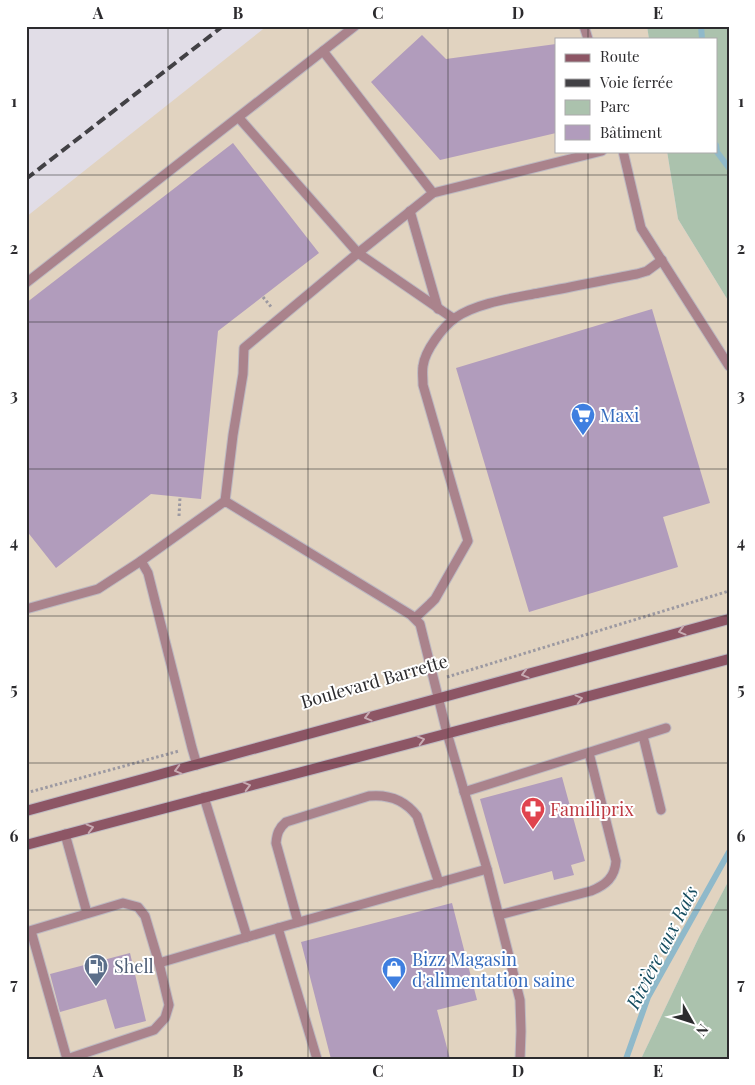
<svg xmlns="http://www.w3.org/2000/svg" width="755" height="1085" font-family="'Playfair Display',serif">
	<rect width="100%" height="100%" fill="#e1dde7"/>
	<!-- commercial -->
	<path fill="#e1d3c0" d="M267,26H647L649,39H556V151H667L678,219L729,302V880L699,937L641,1059H26V217Z"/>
	<!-- green -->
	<g fill="#abc2ad">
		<path d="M647,26H729V302L678,219L667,151H716V39H649Z"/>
		<path d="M729,880V1059H641L699,937Z"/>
	</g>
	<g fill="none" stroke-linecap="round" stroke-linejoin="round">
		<!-- stream -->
		<g stroke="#8fb9ca" stroke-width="6">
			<path d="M701,26L702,39"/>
			<path d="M716,145L717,152L729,168"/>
			<path d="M626,1059L648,997L729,852"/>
		</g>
	</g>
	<!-- building -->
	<g fill="#b19cbc">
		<path d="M422,35L446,59L556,44V133L440,160L371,82Z"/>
		<path d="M233,143L319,253L218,331L201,499L151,494L56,568L26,530V303Z"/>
		<path d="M652,309L710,503L663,517L678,567L529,612L456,368Z"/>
		<path d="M562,777L585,861L571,865L574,875L554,880L552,871L504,884L480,799Z"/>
		<path d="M452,903L477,1000L437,1010L450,1059H331L301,942Z"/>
		<path d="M130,953L146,1021L115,1029L106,999L60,1012L50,974Z"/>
	</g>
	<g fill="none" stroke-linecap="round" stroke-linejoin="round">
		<defs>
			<g id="lane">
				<path d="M584,26L588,39"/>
				<path d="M323,51L433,193"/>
				<path d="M239,118L358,253L454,319"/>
				<path d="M623,151L641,228L729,366"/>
				<path d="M410,211L438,309"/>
				<path d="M26,283L355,26"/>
				<path d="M225,501L233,435L243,374L244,348L358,253L433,193L602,151"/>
				<path d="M26,609L98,589L141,561"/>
				<path d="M415,618L430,604L435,599L468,541L423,385C423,378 422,372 423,366C425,350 443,327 455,318C476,303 513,298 539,293C572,287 604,280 637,274L647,271L662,260"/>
				<path d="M643,736L661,810"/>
				<path d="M197,765L192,748L148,573L141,561L225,501L411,615L420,624L447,733L487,869L278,928"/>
				<path d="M464,792L666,728"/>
				<path d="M204,797L247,937L278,928L317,1059"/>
				<path d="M65,834L87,913"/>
				<path d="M487,869L520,1000L521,1031L520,1059"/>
				<path d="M499,915L591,891C606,885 615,877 616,861L589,753"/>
				<path d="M298,922L276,843C277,833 279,828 286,822L369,796C389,794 405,800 417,816L439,883"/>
				<path d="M31,931L67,1059"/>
				<path d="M26,932L123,903L138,907L145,916L159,963L247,937"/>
				<path d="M67,1059L154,1030L165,1018L169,1005L159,963"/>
			</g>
			<g id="secondary">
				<path d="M26,811L729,619"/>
				<path d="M26,845L729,659"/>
			</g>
		</defs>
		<!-- lane casing -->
		<use href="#lane" stroke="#bdb9c2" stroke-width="11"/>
		<!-- secondary casing -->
		<use href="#secondary" stroke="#bdb9c2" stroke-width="12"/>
		<!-- path -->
		<g stroke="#9c99a1" stroke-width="3" stroke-dasharray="2.5 2.5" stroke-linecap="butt">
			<path d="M263,297L272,308"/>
			<path d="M179,516L180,497"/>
			<path d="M447,677L729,591"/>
			<path d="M26,793L179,751"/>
		</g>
		<!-- lane -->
		<use href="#lane" stroke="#aa838c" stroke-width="9"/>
		<!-- secondary -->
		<use href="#secondary" stroke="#8d5665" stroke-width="10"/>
		<!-- rail -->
		<path stroke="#424145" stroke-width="4" stroke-dasharray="10 5" stroke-linecap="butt" d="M26,179L223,26"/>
	</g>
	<!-- one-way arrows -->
	<defs><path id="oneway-chevron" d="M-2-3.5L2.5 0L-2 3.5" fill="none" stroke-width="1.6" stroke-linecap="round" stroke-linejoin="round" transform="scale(1.25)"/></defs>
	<g stroke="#c6aab2">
		<use href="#oneway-chevron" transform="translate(682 631) rotate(165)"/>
		<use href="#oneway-chevron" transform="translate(525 674) rotate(165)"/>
		<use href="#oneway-chevron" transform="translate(579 699) rotate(-15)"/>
		<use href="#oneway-chevron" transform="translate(368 717) rotate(165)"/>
		<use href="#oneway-chevron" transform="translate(421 740) rotate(-15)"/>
		<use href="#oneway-chevron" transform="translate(178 770) rotate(165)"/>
		<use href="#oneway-chevron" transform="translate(247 786) rotate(-15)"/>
		<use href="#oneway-chevron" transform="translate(90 828) rotate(-15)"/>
	</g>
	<!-- grid -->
	<path fill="none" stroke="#2c2b2e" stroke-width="1" stroke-opacity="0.55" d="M168,26V1059M308,26V1059M448,26V1059M588,26V39M588,151V1059M26,175H729M26,322H729M26,469H729M26,616H729M26,763H729M26,910H729"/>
	<!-- icons -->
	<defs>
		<symbol id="supermarket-pin" viewBox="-11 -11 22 30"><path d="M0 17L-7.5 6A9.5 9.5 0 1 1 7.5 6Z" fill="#3f7fe0" stroke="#fff"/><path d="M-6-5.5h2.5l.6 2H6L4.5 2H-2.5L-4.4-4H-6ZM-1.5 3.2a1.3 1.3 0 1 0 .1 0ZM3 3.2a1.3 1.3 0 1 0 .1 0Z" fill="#fff"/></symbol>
		<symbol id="pharmacy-pin" viewBox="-11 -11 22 30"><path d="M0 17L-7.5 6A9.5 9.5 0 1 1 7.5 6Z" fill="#e0444e" stroke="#fff"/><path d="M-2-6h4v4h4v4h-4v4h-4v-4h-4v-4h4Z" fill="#fff"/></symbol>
		<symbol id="fuel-pin" viewBox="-11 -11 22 30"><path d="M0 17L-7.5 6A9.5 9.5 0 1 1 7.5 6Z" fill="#5c6f8a" stroke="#fff"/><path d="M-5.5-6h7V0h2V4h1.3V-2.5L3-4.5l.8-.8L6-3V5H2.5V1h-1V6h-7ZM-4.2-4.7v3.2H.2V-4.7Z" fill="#fff"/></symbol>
		<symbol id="shop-pin" viewBox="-11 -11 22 30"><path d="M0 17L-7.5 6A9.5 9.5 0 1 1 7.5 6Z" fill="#3f7fe0" stroke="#fff"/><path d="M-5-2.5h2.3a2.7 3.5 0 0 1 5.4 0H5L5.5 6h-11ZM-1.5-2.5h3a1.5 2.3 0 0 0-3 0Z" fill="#fff"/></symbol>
	</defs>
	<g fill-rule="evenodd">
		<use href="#supermarket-pin" x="569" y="401" width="28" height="38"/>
		<use href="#pharmacy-pin" x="519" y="795" width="28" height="38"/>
		<use href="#fuel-pin" x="82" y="952" width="28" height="38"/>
		<use href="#shop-pin" x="380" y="955" width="28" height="38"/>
	</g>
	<g text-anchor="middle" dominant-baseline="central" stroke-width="4" stroke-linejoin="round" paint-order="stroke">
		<!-- shop labels -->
		<g font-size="18" fill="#366cbe" stroke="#fff" text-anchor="start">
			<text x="600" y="415">Maxi</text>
			<text x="412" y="959">Bizz Magasin<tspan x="412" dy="21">d'alimentation saine</tspan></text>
		</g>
		<!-- street labels -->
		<g font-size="18" fill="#2c2b2e" stroke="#fff">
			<text transform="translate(374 681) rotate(-16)">Boulevard Barrette</text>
		</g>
		<!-- health labels -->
		<g font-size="18" fill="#be3a42" stroke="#fff" text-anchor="start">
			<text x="550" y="809">Familiprix</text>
		</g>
		<!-- service labels -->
		<g font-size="18" fill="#4e5e75" stroke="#fff" text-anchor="start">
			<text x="114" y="966">Shell</text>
		</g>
		<!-- water labels -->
		<g font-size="19" font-style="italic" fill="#154d60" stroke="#fff">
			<text transform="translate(661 947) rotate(-63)">Rivière aux Rats</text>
		</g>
	</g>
	<!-- border -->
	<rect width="755" height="1085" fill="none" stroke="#ffffff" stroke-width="55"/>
	<!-- legend -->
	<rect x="555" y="38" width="162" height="115" fill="#ffffff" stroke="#abaaab"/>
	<rect x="565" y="54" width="25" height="8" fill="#8d5665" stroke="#abaaab"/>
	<text x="600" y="62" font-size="15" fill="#2c2b2e">Route</text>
	<rect x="565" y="79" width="25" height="8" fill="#424145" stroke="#abaaab"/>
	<text x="600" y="88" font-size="15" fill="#2c2b2e">Voie ferrée</text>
	<rect x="565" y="100" width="25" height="15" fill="#abc2ad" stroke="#abaaab"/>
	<text x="600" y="112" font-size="15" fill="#2c2b2e">Parc</text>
	<rect x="565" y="125" width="25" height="15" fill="#b19cbc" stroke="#abaaab"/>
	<text x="600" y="138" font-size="15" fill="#2c2b2e">Bâtiment</text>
	<!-- north arrow -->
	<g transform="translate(692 1022) rotate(129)" stroke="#ffffff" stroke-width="4" paint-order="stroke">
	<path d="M0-4L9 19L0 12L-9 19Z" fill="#2c2b2e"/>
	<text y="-8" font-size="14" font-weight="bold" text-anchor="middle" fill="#2c2b2e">N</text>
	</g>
	<rect x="28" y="28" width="700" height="1030" fill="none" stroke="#2c2b2e" stroke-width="2"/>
	<g font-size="16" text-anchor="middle" font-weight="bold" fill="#2c2b2e">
		<text x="98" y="19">A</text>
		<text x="238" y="19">B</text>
		<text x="378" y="19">C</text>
		<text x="518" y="19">D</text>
		<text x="658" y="19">E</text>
		<text x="14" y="107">1</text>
		<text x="741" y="107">1</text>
		<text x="14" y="254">2</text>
		<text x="741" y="254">2</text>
		<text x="14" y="401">3</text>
		<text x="741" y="401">3</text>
		<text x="14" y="548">4</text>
		<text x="741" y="548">4</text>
		<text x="14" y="695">5</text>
		<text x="741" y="695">5</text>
		<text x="14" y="842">6</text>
		<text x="741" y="842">6</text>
		<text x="14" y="990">7</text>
		<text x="741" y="990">7</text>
		<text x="98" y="1077">A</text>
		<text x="238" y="1077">B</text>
		<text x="378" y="1077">C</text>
		<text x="518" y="1077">D</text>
		<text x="658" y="1077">E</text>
	</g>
</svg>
